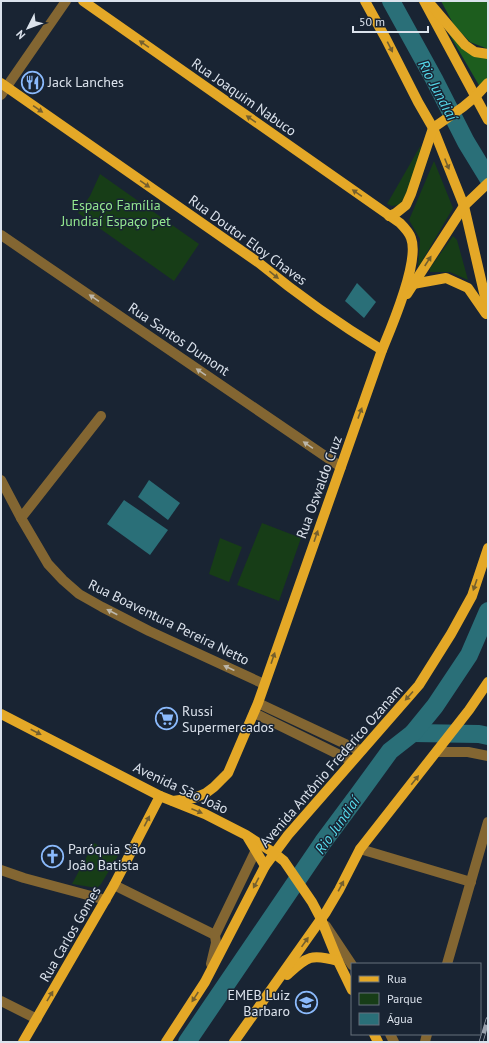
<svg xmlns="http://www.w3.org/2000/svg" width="489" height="1043" font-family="'PT Sans',sans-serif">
	<rect width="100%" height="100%" fill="#192433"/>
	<!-- green -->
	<g fill="#173d17">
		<path d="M421,145C419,162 410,192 399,205L392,206L387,204Z"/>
		<path d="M434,161L453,208L418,268L420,239L409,220Z"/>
		<path d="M100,174L199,244L174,281L78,213L90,196Z"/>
		<path d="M453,236L457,240L468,280L450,272H430V268Z"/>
		<path d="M262,523L301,538L279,601L237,585Z"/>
		<path d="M220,538L242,547L229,582L209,574Z"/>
		<path d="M94,843L118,856L101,884L97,888L72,884Z"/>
	</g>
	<!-- forest -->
	<g fill="#1d5d1e">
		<path d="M441,1H488V49L470,42L454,25Z"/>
		<path d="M444,25L488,56V80L480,87Z"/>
	</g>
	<!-- water -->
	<g fill="#2a6f78">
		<path d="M357,283L376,302L364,318L345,301Z"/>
		<path d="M149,480L180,503L168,520L138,497Z"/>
		<path d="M124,500L168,530L150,555L107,524Z"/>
	</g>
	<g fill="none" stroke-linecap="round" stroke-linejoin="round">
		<!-- river -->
		<g stroke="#2a6f78" stroke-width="18">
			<path d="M391,1L434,79L466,142L488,178"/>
			<path d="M413,733L479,734L488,736"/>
			<path d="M187,1042L323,842L358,795L390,751L413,733L435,706L469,655L488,611"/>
		</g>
		<!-- minor -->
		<g stroke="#836632" stroke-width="10">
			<path d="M1,95L66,1"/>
			<path d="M1,235L341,467"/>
			<path d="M1,480L21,518L48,564L63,580L79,594L102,607L149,631L264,684"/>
			<path d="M21,518L101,416"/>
			<path d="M258,703L356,749L362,750"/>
			<path d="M254,713L352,761"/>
			<path d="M437,752H468L488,756"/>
			<path d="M360,849L471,882"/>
			<path d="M1,870L24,878L106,900"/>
			<path d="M114,885L215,935"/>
			<path d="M326,926L352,965"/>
			<path d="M211,964L216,943L215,935L256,850"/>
			<path d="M447,964L488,822"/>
			<path d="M1,1001L37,1019"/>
			<path d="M390,1034L394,1042"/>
			<path d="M425,1042L427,1034"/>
		</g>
		<!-- major -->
		<g stroke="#e4a827" stroke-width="10">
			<path d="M83,1L400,223C404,227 409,232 411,238C420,261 392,326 382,350L258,703L228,773L214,787L206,793L194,798L173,801"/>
			<path d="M365,1L386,39L418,102L433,128L464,206L488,310"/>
			<path d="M424,1L488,120"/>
			<path d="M432,6L465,45L475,52L488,54"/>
			<path d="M1,83L259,263C298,295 339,324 382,350"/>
			<path d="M389,216L396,213L406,205L411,194L433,128L463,107L475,97L488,83"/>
			<path d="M413,284L446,278L468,288L486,314"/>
			<path d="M407,294L464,206L488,183"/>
			<path d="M1,714L160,796L205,814L246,835L274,853L284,861L312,902L321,919L338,961L352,990"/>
			<path d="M248,838L265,866"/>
			<path d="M287,975C307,957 310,953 338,961"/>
			<path d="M374,1034L378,1042"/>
			<path d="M23,1042L114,885L160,796"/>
			<path d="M166,1042L205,982L265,866L288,835L419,685L451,634L472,596L488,548"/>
			<path d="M234,1042L326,912L339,890L360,849L469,710L488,682"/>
		</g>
		<defs>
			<path id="rail" d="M481,1042L488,1019"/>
		</defs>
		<!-- rail casing -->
		<use href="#rail" stroke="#99a1ad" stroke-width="4.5"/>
		<!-- rail -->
		<use href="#rail" stroke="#192433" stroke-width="3" stroke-dasharray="9" stroke-linecap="butt"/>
	</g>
	<!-- one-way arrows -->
	<defs><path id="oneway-solid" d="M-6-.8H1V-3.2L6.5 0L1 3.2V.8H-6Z"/></defs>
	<g fill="#745f2e">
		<use href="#oneway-solid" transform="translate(144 44) rotate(-145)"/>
		<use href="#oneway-solid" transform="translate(390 47) rotate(63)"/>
		<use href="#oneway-solid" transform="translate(38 109) rotate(35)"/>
		<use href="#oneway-solid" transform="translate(251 119) rotate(-145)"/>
		<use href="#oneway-solid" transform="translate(447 164) rotate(68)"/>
		<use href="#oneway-solid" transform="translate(145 184) rotate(35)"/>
		<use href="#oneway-solid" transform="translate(357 193) rotate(-145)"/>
		<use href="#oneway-solid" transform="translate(428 261) rotate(-57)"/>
		<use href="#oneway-solid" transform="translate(274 275) rotate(39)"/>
		<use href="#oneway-solid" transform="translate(360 413) rotate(-70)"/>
		<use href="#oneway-solid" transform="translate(316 536) rotate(-71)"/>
		<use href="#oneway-solid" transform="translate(475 585) rotate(109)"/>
		<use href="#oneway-solid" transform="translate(273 658) rotate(-71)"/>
		<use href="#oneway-solid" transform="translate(409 696) rotate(132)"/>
		<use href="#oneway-solid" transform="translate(36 732) rotate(27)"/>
		<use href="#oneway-solid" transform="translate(415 780) rotate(-51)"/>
		<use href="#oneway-solid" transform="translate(197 811) rotate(22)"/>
		<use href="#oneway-solid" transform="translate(147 821) rotate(-63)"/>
		<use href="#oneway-solid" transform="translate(256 883) rotate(118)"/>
		<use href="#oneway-solid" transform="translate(341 886) rotate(-62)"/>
		<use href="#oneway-solid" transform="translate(305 942) rotate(-55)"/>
		<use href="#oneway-solid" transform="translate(50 996) rotate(-59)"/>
		<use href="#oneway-solid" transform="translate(195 997) rotate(123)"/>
	</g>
	<g fill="#bcb7ab">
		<use href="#oneway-solid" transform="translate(94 298) rotate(-146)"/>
		<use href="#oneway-solid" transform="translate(201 372) rotate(-146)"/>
		<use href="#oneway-solid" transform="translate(308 445) rotate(-146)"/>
		<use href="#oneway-solid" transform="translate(112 612) rotate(-153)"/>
		<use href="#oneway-solid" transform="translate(229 668) rotate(-155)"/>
	</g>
	<!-- icons -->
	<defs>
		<symbol id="restaurant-ring" viewBox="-11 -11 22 22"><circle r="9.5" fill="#192433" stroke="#8bbafc" stroke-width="1.5"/><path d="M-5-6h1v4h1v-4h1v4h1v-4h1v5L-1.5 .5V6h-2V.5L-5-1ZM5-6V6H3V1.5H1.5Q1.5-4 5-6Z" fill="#8bbafc"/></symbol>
		<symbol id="supermarket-ring" viewBox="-11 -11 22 22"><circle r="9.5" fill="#192433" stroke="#8bbafc" stroke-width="1.5"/><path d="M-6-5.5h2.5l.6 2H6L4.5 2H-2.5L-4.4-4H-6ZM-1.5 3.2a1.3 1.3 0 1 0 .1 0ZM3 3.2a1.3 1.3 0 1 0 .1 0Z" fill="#8bbafc"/></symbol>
		<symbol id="church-ring" viewBox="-11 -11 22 22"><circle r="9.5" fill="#192433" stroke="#8bbafc" stroke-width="1.5"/><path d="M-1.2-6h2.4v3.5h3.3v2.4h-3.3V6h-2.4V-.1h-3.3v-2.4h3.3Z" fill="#8bbafc"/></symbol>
		<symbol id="school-ring" viewBox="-11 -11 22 22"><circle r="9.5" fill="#192433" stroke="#8bbafc" stroke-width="1.5"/><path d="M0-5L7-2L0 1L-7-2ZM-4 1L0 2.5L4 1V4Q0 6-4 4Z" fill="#8bbafc"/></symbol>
	</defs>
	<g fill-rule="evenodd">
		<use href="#restaurant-ring" x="20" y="70" width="25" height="25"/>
		<use href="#supermarket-ring" x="154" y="706" width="25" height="25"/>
		<use href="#church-ring" x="40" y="844" width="25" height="25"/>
		<use href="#school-ring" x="294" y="990" width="25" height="25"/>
	</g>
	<g text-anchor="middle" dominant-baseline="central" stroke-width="3" stroke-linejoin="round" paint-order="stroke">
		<!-- poi labels -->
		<g font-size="14" fill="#dbe2ec" stroke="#192433" text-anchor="start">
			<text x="48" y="82">Jack Lanches</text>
			<text x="182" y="711">Russi<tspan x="182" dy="16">Supermercados</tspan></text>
			<text x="68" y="849">Paróquia São<tspan x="68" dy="16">João Batista</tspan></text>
			<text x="290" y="995" text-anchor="end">EMEB Luiz<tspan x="290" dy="16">Barbaro</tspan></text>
		</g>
		<!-- street labels -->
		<g font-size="14" fill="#dbe2ec" stroke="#192433">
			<text transform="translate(244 97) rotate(35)">Rua Joaquim Nabuco</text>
			<text transform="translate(248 240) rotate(36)">Rua Doutor Eloy Chaves</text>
			<text transform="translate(179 339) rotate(34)">Rua Santos Dumont</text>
			<text transform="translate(319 487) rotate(-70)">Rua Oswaldo Cruz</text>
			<text transform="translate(169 622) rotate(26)">Rua Boaventura Pereira Netto</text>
			<text transform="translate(331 766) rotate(-49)">Avenida Antônio Frederico Ozanam</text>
			<text transform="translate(181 788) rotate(25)">Avenida São João</text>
			<text transform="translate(70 934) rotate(-60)">Rua Carlos Gomes</text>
		</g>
		<!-- park labels -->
		<g font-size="14" fill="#93e78f" stroke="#192433">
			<text x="116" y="205">Espaço Família<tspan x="116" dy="16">Jundiaí Espaço pet</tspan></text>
		</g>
		<!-- water labels -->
		<g font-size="15" font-style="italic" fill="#55d9eb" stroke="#192433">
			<text transform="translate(438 90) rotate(62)">Rio Jundiaí</text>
			<text transform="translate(337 825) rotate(-55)">Rio Jundiaí</text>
		</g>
	</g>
	<!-- border -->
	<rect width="489" height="1043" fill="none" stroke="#dbe2ec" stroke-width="4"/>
	<!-- legend -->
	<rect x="351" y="963" width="130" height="72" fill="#192433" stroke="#67707d"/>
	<rect x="359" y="976" width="20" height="6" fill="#e4a827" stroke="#67707d"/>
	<text x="387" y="983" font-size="12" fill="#dbe2ec">Rua</text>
	<rect x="359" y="993" width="20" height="12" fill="#173d17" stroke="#67707d"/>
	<text x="387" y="1003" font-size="12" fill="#dbe2ec">Parque</text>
	<rect x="359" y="1013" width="20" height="12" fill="#2a6f78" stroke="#67707d"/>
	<text x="387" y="1023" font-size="12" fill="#dbe2ec">Água</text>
	<!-- north arrow -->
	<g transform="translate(28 28) rotate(228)" stroke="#192433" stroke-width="3" paint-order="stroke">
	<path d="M0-3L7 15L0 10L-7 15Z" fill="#dbe2ec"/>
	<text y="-6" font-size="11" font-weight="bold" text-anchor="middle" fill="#dbe2ec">N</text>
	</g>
	<!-- scale -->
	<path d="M353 26v6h75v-6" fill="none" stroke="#dbe2ec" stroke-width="2"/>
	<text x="359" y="26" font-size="12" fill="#dbe2ec" stroke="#192433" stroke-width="3" paint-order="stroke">50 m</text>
</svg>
